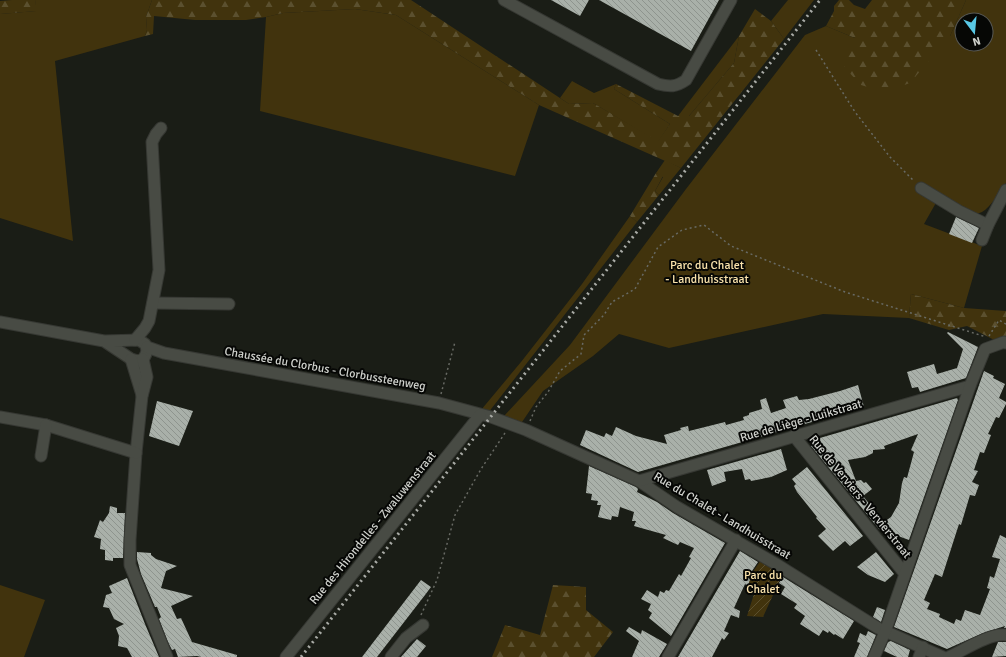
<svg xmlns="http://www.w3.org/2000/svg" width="1006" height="657" font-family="Signika,sans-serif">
	<defs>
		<pattern id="forest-firs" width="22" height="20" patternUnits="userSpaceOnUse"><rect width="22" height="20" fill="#41330d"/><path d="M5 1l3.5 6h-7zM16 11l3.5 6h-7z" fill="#5b502f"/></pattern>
		<pattern id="garden-furrows" width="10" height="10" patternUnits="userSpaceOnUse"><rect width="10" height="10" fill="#41330d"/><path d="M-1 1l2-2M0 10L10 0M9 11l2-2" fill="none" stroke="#5b502f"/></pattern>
		<pattern id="building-back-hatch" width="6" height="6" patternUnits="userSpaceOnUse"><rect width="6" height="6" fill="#a9b0a9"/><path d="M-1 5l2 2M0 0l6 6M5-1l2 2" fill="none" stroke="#8e948e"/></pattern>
	</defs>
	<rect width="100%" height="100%" fill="#1a1d16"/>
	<!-- green -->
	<g fill="#41330d" fill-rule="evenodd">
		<path d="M35,0H152L146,17L147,30L145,36L55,61L73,241L0,218V14L36,11Z"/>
		<path d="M788,0H814L784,39L771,21Z"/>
		<path d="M966,0H1006V183C1000,191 991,207 982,212C973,217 946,205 937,201L924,224L982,246L964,308L911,294L909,318L823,314L669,348L619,334L593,356L543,391L520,425L504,416L570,345L686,189L805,35L826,26L855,38L950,36ZM962,20H986V44H962Z"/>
		<path d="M355,9L396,15L539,105L515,176L260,111L266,17L283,13Z"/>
		<path d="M739,36L734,63L689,116H678Z"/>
		<path d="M572,81L594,93L616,84L614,89L670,124L658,142L593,103L569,104L560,98Z"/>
		<path d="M665,160L681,168L659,195L655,191L663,177L656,173Z"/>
		<path d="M630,216L637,222L488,413L481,410L521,362L582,284Z"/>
		<path d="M0,585L45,600L24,657H0Z"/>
	</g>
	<!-- forest -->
	<g fill="url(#forest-firs)">
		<path d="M12,0H35L37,11L0,14V1Z"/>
		<path d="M152,0H411L569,104L593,103L658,141L670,124L614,89L616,84L678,116H689L734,63L739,36L755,9L771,21L784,39L681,168L539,105L396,15L355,9L283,13L266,17L246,20H195L154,16L153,34L145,36L147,30L146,17Z"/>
		<path d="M839,0H849L854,5L865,9L872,0H966L950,36L910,83L884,92L861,85L844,67L855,38L826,26L834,11V6Z"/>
		<path d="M656,173L663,176L655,191L659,195L637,222L630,216Z"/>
		<path d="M911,294L964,308L1006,311V346L967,326L949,330L909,318Z"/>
		<path d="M553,585L586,587V610L613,632L594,657H492L505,625L540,635Z"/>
	</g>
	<!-- garden -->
	<path fill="url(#garden-furrows)" d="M761,560L783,573L763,617L747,616L754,594L746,590L750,576Z"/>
	<!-- building -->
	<g fill="url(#building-back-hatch)" fill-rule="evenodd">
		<path d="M551,0H589L580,16Z"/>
		<path d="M599,0H719L691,51Z"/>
		<path d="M956,217L979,228L972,243L949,234Z"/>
		<path d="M948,332L978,347L966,378L920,392L918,387L912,388L907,372L934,364L937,374L957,368L963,349L947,333Z"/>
		<path d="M984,371L994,376L993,378L1005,384L999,398L1006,402V404L999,418L996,417L988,434L991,435L984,453L980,452L974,470L978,471L972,482L979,485L975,496L970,495L961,525L959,524L942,577L935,574L924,600L930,603L927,609L940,614L939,617L954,624L956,619L961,621L965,610L980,615L990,589L987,588L989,581L990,576L994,578L1000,559L992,557L1000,535L1006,538V628H1004L1005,626L983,633L947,649L894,627Z"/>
		<path d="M858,385L864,407L638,472L580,445L586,430L604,437L606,433L612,436L616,427L636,436L667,444L664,435L681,430L680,428L688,426L689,431L725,422L726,425L744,420L743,417L749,415V413L762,409L760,400L766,398L771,413L786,408L783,400L797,396L799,400L809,399L840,391Z"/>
		<path d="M957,398L958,400L909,540L879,529L811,446L813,440ZM918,434L911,450L914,452L907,478L904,477L902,483L899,503L891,517L884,522L863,496L872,489L866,482L864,483L861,480L856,481L848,460L865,457L873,453V450L885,449L884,446Z"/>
		<path d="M157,401L193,411L179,446L149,436Z"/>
		<path d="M781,449L787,470L771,477L751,481L750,479L745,480L742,469L724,472L726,481L712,486L707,470Z"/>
		<path d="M589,466L636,487L638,489L637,492L657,502L673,513L725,543L671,636L649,618L652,613L648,610L651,604L641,599L647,590L658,597L660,591L664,593L666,590L669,591L679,574L681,576L691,558L689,557L694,548L680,542L678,545L663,538L666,535L634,526L636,521H632L634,512L620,507L618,517L612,516L611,520L598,517L601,505H597L598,501L591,500L592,494L586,493Z"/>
		<path d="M807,467L863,536L850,546L845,541L833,551L818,536L826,529L816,518L817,517L797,492L794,486L796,484L792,479Z"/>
		<path d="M110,506L117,508V513H125L123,558H113V561L105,560V550L100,549L101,539L94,537L100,520L103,522L109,513Z"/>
		<path d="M740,551L758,562L748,577L750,579L748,586L745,584L734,608L740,611L739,618L731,615L724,631L729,633L724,640L722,638L712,657H678Z"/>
		<path d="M137,552L151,553V555L156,559L177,566L166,571L161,588L193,596L171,606L177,619L181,618L192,642L237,655V657H201L197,656L178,657L175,649L172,650L168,642L159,619L161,617L157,607H155L141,574L137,559Z"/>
		<path d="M876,552L894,574L885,582L868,575L857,567Z"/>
		<path d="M783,577L854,621L843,639L835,634L834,635L829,631L828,633L823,630L819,636L800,624L805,616L794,608L797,604L781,594L785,587L779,583Z"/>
		<path d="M127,578L145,624L159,657H132L127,648L118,646L119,636L116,628L124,624L114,619L109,608L103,607L106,595L112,593L109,586Z"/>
		<path d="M421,580L431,587L425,595L377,657H362Z"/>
		<path d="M877,607L885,610L881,622L873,617Z"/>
		<path d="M629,627L641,634L642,630L667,644L659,657H632L639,641L626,631Z"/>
		<path d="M868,631L876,635L867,657H854L860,643L857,642L860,633L866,636Z"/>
		<path d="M417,639L426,646L417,657H401Z"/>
		<path d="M891,641L910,650L908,657H897L884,651L888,642Z"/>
		<path d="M998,642H1006V656L992,657Z"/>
	</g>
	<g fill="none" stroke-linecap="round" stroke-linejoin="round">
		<defs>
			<g id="minor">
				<path d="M504,0L658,84C670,87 676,87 686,80L731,0"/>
				<path d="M921,188L959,211L988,225"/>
				<path d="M982,240L988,225L1006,190"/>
				<path d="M153,303L229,304"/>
				<path d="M0,322L104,341L139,340L145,344C148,350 147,354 143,359L138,361L131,359L104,341"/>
				<path d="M135,340L145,328L149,321L159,270L152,142L156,134L161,128"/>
				<path d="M147,347L164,353L439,403L491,417L526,430L639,481L677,507L776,564L878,628L943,657"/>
				<path d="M131,359L142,395"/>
				<path d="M143,359L147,377L142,396L136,453L130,540V565L167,657"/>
				<path d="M0,417L46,425L136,453"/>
				<path d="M794,436L905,574"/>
				<path d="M41,456L46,425"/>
				<path d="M639,481L970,386"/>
				<path d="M286,657L480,415"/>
				<path d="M391,657L406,638L423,625"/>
				<path d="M668,657L736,540"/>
				<path d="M874,657L885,632L970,386L985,349L1004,342L1006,343"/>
				<path d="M919,657L923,647"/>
				<path d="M949,657C964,650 990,633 1006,635"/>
			</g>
		</defs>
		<!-- minor casing -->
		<use href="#minor" stroke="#363833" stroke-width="13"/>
		<!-- path -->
		<g stroke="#686a64" stroke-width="1.5" stroke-dasharray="2 3" stroke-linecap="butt">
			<path d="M816,50L855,112L890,157L914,181"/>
			<path d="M989,336L999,320L1006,324"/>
			<path d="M441,394L455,342"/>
			<path d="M530,421L536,407L548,392L560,371L581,354L584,335L604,315L612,302L635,289L658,247L682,230L704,225L731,246L845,292L986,337"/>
			<path d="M421,615L437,580L455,515L481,469L505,433"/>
		</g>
		<!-- minor -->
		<use href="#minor" stroke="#484b44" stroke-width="11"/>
		<!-- rail -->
		<path stroke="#a9aba6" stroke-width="3" stroke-dasharray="2 4" stroke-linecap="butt" d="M301,657L820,0"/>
	</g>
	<g text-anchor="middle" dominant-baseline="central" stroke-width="4" stroke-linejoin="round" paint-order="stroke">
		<!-- park labels -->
		<g font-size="12" fill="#f9e2ab" stroke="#060705">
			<text x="707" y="265">Parc du Chalet<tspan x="707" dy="14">- Landhuisstraat</tspan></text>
			<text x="763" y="575">Parc du<tspan x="763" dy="14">Chalet</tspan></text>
		</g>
		<!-- street labels -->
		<g font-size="12" fill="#d0d2cd" stroke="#060705">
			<text transform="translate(325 369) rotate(10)">Chaussée du Clorbus - Clorbussteenweg</text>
			<text transform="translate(801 421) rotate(-16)">Rue de Liège - Luikstraat</text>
			<text transform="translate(860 497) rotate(51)">Rue de Verviers - Vervierstraat</text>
			<text transform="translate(722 516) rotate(31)">Rue du Chalet - Landhuisstraat</text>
			<text transform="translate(373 528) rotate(-51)">Rue des Hirondelles - Zwaluwenstraat</text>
		</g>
	</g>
	<!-- north arrow -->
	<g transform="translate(974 32) rotate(164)"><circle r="19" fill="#060705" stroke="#575855"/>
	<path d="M0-3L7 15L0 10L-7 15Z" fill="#59c8e5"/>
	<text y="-6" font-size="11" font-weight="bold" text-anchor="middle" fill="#d0d2cd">N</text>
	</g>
</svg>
